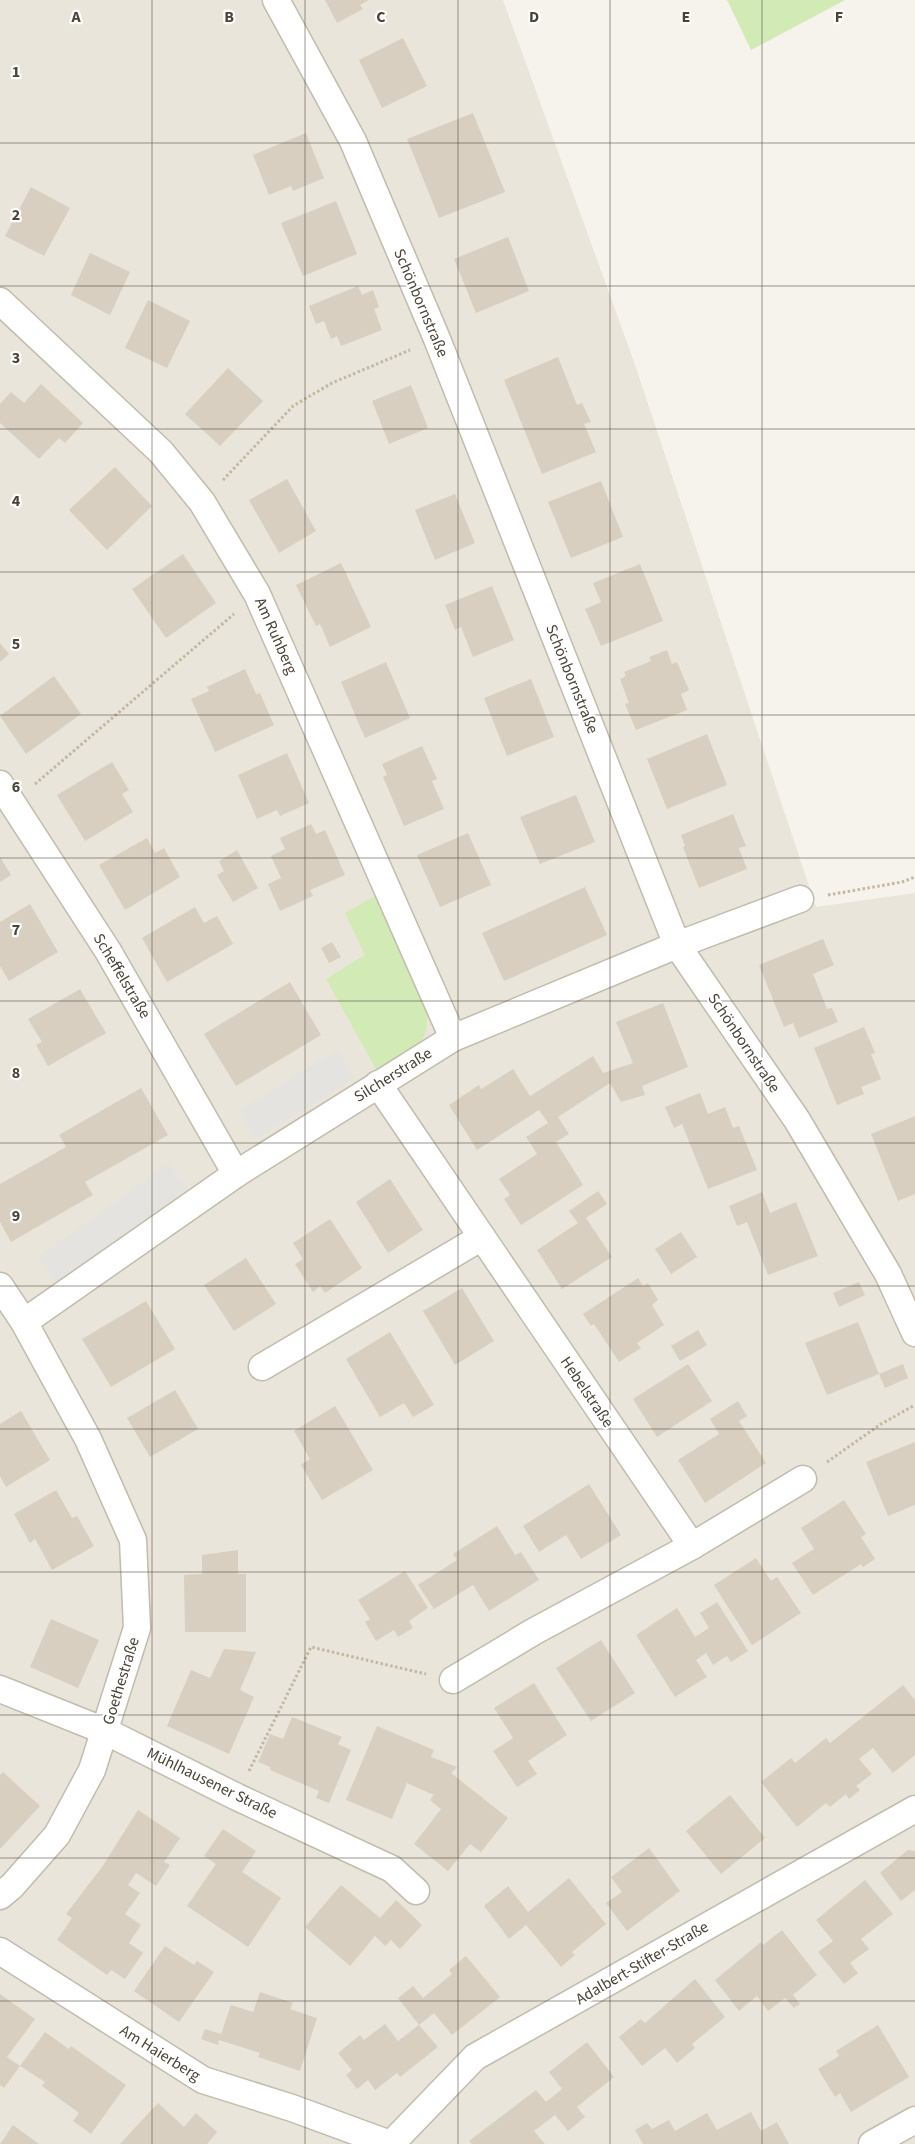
<svg xmlns="http://www.w3.org/2000/svg" width="915" height="2144" font-family="'Source Sans 3',sans-serif">
	<rect width="100%" height="100%" fill="#f6f3ec"/>
	<!-- residential -->
	<path fill="#eae5da" d="M0,0H503L633,359L816,907L915,893V2144H0Z"/>
	<!-- green -->
	<g fill="#d2eab5">
		<path d="M727,0H845L751,50Z"/>
		<path d="M375,896L428,1014L426,1031L421,1043L376,1069L326,979L365,955L345,913Z"/>
	</g>
	<!-- parking -->
	<g fill="#e5e3e0">
		<path d="M338,1049L355,1078L255,1140L239,1110Z"/>
		<path d="M169,1164L188,1189L54,1283L38,1257Z"/>
	</g>
	<!-- building -->
	<g fill="#d8cfc1">
		<path d="M325,0H369L360,5L363,9L337,23Z"/>
		<path d="M403,38L427,86L382,108L359,60Z"/>
		<path d="M473,113L505,192L439,218L407,139Z"/>
		<path d="M306,133L324,178L293,191L291,186L269,195L253,155Z"/>
		<path d="M31,187L70,208L44,256L5,236Z"/>
		<path d="M336,201L357,254L303,276L281,223Z"/>
		<path d="M508,237L529,291L476,313L454,259Z"/>
		<path d="M90,253L130,272L110,315L71,295Z"/>
		<path d="M358,286L362,295L373,290L379,307L374,309L382,330L341,346L337,336L331,339L324,321L316,324L309,306Z"/>
		<path d="M148,300L190,321L167,368L125,348Z"/>
		<path d="M558,357L577,405L582,403L591,422L584,424L596,452L542,474L504,380Z"/>
		<path d="M228,368L263,401L220,446L185,414Z"/>
		<path d="M41,384L83,423L65,443L59,438L39,459L0,423V404L11,392L24,403Z"/>
		<path d="M411,385L428,428L389,444L372,401Z"/>
		<path d="M115,467L152,506L107,550L69,510Z"/>
		<path d="M287,479L316,531L279,553L249,500Z"/>
		<path d="M601,481L623,537L571,558L548,502Z"/>
		<path d="M455,494L475,543L435,560L415,510Z"/>
		<path d="M183,554L216,603L166,638L132,589Z"/>
		<path d="M341,563L371,627L330,647L320,624L316,626L296,585Z"/>
		<path d="M640,564L663,621L601,646L585,609L601,602L593,583Z"/>
		<path d="M492,586L514,640L473,657L461,627L455,630L445,605Z"/>
		<path d="M0,643L9,654L0,662Z"/>
		<path d="M667,650L672,664L677,662L689,690L681,694L687,710L636,730L625,704L629,703L620,679L626,676L624,672L651,661L649,657Z"/>
		<path d="M386,662L410,718L365,738L341,682Z"/>
		<path d="M245,669L256,694L260,693L274,725L215,752L191,699L209,691L207,687Z"/>
		<path d="M54,676L81,714L26,754L0,716Z"/>
		<path d="M531,679L554,737L507,756L484,698Z"/>
		<path d="M707,734L727,785L667,809L647,759Z"/>
		<path d="M422,746L437,779L432,781L444,809L404,826L383,777L387,775L382,764Z"/>
		<path d="M287,753L309,803L280,816L277,810L257,819L238,775Z"/>
		<path d="M112,762L129,790L122,794L133,812L85,841L57,795Z"/>
		<path d="M576,795L595,842L540,864L520,817Z"/>
		<path d="M733,814L746,846L739,848L747,869L699,888L683,847L685,846L681,835Z"/>
		<path d="M311,824L316,834L325,830L345,875L310,890L313,896L280,911L268,884L281,878L271,856L285,849L280,838Z"/>
		<path d="M468,833L491,885L440,907L417,855Z"/>
		<path d="M147,838L155,853L164,848L180,877L125,910L99,865Z"/>
		<path d="M237,850L258,888L233,902L217,875L224,871L219,861Z"/>
		<path d="M0,857L11,875L0,882Z"/>
		<path d="M585,887L607,935L504,981L482,933Z"/>
		<path d="M30,904L58,952L9,981L0,966V922Z"/>
		<path d="M195,907L204,923L217,916L233,944L167,982L142,938Z"/>
		<path d="M823,939L834,965L813,974L827,1009L832,1008L838,1022L799,1038L793,1023L784,1027L759,965Z"/>
		<path d="M332,942L341,957L329,963L321,948Z"/>
		<path d="M290,982L321,1035L236,1086L204,1034Z"/>
		<path d="M80,989L106,1033L48,1066L36,1045L42,1042L28,1019Z"/>
		<path d="M663,1003L688,1067L642,1086L645,1095L621,1102L610,1083L558,1117L569,1134L556,1142L583,1185L521,1225L504,1199L510,1195L499,1179L537,1154L526,1137L548,1123L539,1110L477,1150L449,1105L479,1085L481,1089L513,1069L530,1096L593,1056L603,1073L633,1063L616,1022Z"/>
		<path d="M864,1027L875,1053L871,1054L881,1079L861,1087L864,1094L837,1105L814,1048Z"/>
		<path d="M141,1088L168,1135L85,1182L93,1195L11,1242L0,1222V1184L66,1147L59,1135Z"/>
		<path d="M700,1093L708,1114L725,1107L733,1128L739,1126L757,1170L708,1189L682,1124L674,1128L665,1107Z"/>
		<path d="M915,1116V1194L898,1201L871,1134Z"/>
		<path d="M390,1179L423,1230L388,1253L356,1202Z"/>
		<path d="M598,1191L607,1204L586,1218L612,1257L562,1289L537,1250L578,1223L569,1211Z"/>
		<path d="M762,1192L770,1213L796,1202L818,1256L768,1275L747,1222L737,1226L729,1206Z"/>
		<path d="M330,1219L362,1268L325,1293L320,1286L313,1292L295,1264L303,1259L293,1243Z"/>
		<path d="M681,1232L697,1257L671,1274L655,1249Z"/>
		<path d="M246,1258L276,1304L234,1331L204,1285Z"/>
		<path d="M638,1278L643,1286L648,1283L658,1300L652,1305L664,1325L637,1343L641,1348L619,1362L594,1324L591,1326L583,1314Z"/>
		<path d="M859,1282L865,1295L839,1307L833,1293Z"/>
		<path d="M462,1288L494,1341L455,1365L423,1311Z"/>
		<path d="M146,1301L175,1349L111,1387L82,1339Z"/>
		<path d="M858,1322L879,1374L827,1395L805,1343Z"/>
		<path d="M698,1330L707,1345L680,1361L671,1346Z"/>
		<path d="M390,1332L434,1405L413,1417L404,1403L380,1417L346,1359Z"/>
		<path d="M688,1364L712,1401L657,1437L633,1399Z"/>
		<path d="M903,1364L908,1378L885,1388L879,1374Z"/>
		<path d="M175,1390L198,1429L150,1457L127,1418Z"/>
		<path d="M738,1401L747,1416L739,1421L766,1463L705,1503L678,1460L719,1434L710,1419Z"/>
		<path d="M335,1406L373,1470L322,1500L301,1465L310,1459L294,1431Z"/>
		<path d="M21,1411L50,1460L6,1487L0,1476V1424Z"/>
		<path d="M915,1442V1505L888,1516L866,1462Z"/>
		<path d="M589,1484L621,1535L581,1559L566,1535L539,1552L523,1526Z"/>
		<path d="M56,1490L72,1518L77,1516L94,1546L52,1570L35,1539L30,1543L14,1514Z"/>
		<path d="M844,1500L866,1534L861,1537L875,1559L863,1567L861,1564L813,1595L792,1563L814,1549L801,1528Z"/>
		<path d="M497,1526L515,1555L521,1552L539,1580L489,1611L473,1585L434,1609L418,1585L457,1560L453,1554Z"/>
		<path d="M238,1550V1574H246V1632H185L184,1575L202,1574V1555Z"/>
		<path d="M756,1558L771,1581L777,1577L801,1613L752,1645L714,1585Z"/>
		<path d="M405,1571L428,1608L409,1621L413,1628L398,1637L394,1630L376,1641L365,1622L370,1619L358,1600Z"/>
		<path d="M717,1602L748,1651L731,1662L727,1656L713,1665L706,1653L696,1660L707,1677L675,1697L636,1635L677,1608L695,1637L709,1628L700,1613Z"/>
		<path d="M51,1619L99,1640L78,1688L30,1667Z"/>
		<path d="M601,1640L635,1693L591,1721L556,1668Z"/>
		<path d="M224,1649L256,1652L240,1690L254,1697L229,1754L167,1726L191,1670L210,1678Z"/>
		<path d="M534,1683L567,1735L528,1761L537,1774L517,1787L493,1751L513,1738L494,1708Z"/>
		<path d="M903,1685L915,1700V1755L893,1773L873,1748L859,1759L872,1774L856,1786L860,1790L849,1799L846,1794L830,1807L826,1803L797,1827L761,1782L791,1758L795,1763L826,1738L830,1743Z"/>
		<path d="M292,1717L342,1737L338,1744L351,1750L329,1803L316,1798L319,1791L270,1770V1767L258,1762L270,1734L283,1739Z"/>
		<path d="M377,1726L434,1750L431,1757L457,1767L451,1773L508,1818L481,1852L470,1844L448,1871L414,1844L441,1809L430,1800L434,1795L418,1788L407,1783L392,1819L346,1800Z"/>
		<path d="M3,1772L40,1806L0,1849V1775Z"/>
		<path d="M730,1795L765,1838L721,1874L686,1831Z"/>
		<path d="M138,1810L180,1838L164,1862L170,1865L156,1886L136,1873L128,1885L140,1893L125,1914L141,1925L129,1943L143,1953L125,1979L111,1970L107,1975L57,1940L72,1918L66,1914L102,1867Z"/>
		<path d="M223,1829L256,1851L242,1872L281,1898L248,1947L187,1906L216,1864L204,1856Z"/>
		<path d="M649,1848L680,1891L627,1931L606,1903L622,1892L611,1877Z"/>
		<path d="M908,1850L915,1851V1890L901,1901L880,1873Z"/>
		<path d="M569,1878L606,1924L572,1952L575,1955L561,1967L526,1925L509,1939L484,1906L508,1886L528,1912Z"/>
		<path d="M865,1880L893,1914L861,1939L869,1949L850,1963L858,1973L844,1984L818,1952L833,1941L816,1920Z"/>
		<path d="M341,1885L380,1918L396,1900L422,1925L400,1949L391,1940L385,1946L375,1936L350,1966L305,1927Z"/>
		<path d="M782,1930L817,1975L793,1995L800,2004L794,2008L785,1998L768,2011L757,1996L739,2011L715,1980L761,1942L763,1945Z"/>
		<path d="M165,1946L194,1965L197,1961L214,1972L179,2022L134,1991Z"/>
		<path d="M466,1956L500,1997L452,2035L434,2013L419,2025L398,1998L413,1986L423,1998L452,1974L449,1970Z"/>
		<path d="M695,1979L725,2017L692,2044L695,2048L677,2063L665,2048L642,2066L619,2037L641,2019L645,2023Z"/>
		<path d="M260,1992L293,2003L290,2009L317,2018L300,2071L258,2057L260,2053L219,2040L218,2045L201,2039L205,2029L221,2034L231,2005L253,2012Z"/>
		<path d="M0,1994L35,2019L7,2057L20,2066L4,2088L0,2085Z"/>
		<path d="M385,2024L398,2041L419,2025L438,2047L400,2077L397,2073L375,2090L368,2080L357,2089L346,2075L352,2070L338,2053L360,2035L364,2040Z"/>
		<path d="M878,2025L909,2077L851,2112L840,2093L835,2097L818,2069L839,2056L836,2051Z"/>
		<path d="M45,2032L69,2049L71,2046L126,2085L91,2134L73,2121L79,2113L42,2086L45,2082L20,2066Z"/>
		<path d="M587,2042L614,2077L577,2107L585,2117L568,2131L555,2115L534,2131L545,2144H472L469,2141L536,2090L546,2102L562,2089L549,2072Z"/>
		<path d="M158,2103L184,2127L196,2113L217,2132L207,2144H120Z"/>
		<path d="M751,2112L761,2131L777,2122L789,2144H643L635,2130L647,2123L652,2129L669,2120L675,2131L707,2113L717,2130Z"/>
		<path d="M13,2125L39,2144H0Z"/>
	</g>
	<g fill="none" stroke-linecap="round" stroke-linejoin="round">
		<defs>
			<g id="street">
				<path d="M276,0L353,141L437,339L677,945L797,1120L888,1274L915,1333"/>
				<path d="M0,301L161,452L202,502L257,594L453,1038"/>
				<path d="M0,784L108,951L236,1174"/>
				<path d="M378,1084L692,1546L803,1479"/>
				<path d="M0,1286L24,1322L88,1439L133,1540L137,1628L92,1770L57,1835L12,1886L0,1896"/>
				<path d="M24,1322L236,1174L453,1038L677,945L800,899"/>
				<path d="M262,1367L482,1237"/>
				<path d="M453,1680L533,1632L692,1546"/>
				<path d="M0,1689L105,1731L237,1797L392,1869L416,1891"/>
				<path d="M0,1951L203,2080L292,2108L390,2144"/>
				<path d="M391,2144L475,2057L915,1809"/>
				<path d="M872,2144L915,2120"/>
			</g>
		</defs>
		<!-- street casing -->
		<use href="#street" stroke="#c2bbae" stroke-width="29"/>
		<!-- path -->
		<g stroke="#c4b79f" stroke-width="3" stroke-dasharray="2.5 2.5" stroke-linecap="butt">
			<path d="M223,480L293,406L332,383L410,350"/>
			<path d="M35,784L234,614"/>
			<path d="M828,895L902,882L915,877"/>
			<path d="M827,1462L881,1424L915,1405"/>
			<path d="M249,1771L311,1647L426,1674"/>
		</g>
		<!-- street -->
		<use href="#street" stroke="#fff" stroke-width="26"/>
	</g>
	<!-- grid -->
	<path fill="none" stroke="#4b4439" stroke-width="1" stroke-opacity="0.55" d="M152,0V2144M305,0V2144M458,0V2144M610,0V2144M762,0V2144M0,143H915M0,286H915M0,429H915M0,572H915M0,715H915M0,858H915M0,1001H915M0,1143H915M0,1286H915M0,1429H915M0,1572H915M0,1715H915M0,1858H915M0,2001H915"/>
	<g text-anchor="middle" dominant-baseline="central" stroke-width="4.5" stroke-linejoin="round" paint-order="stroke">
		<!-- street labels -->
		<g font-size="16" fill="#4b4439" stroke="#fff">
			<text transform="translate(421 303) rotate(67)">Schönbornstraße</text>
			<text transform="translate(276 636) rotate(66)">Am Ruhberg</text>
			<text transform="translate(572 679) rotate(68)">Schönbornstraße</text>
			<text transform="translate(122 976) rotate(59)">Scheffelstraße</text>
			<text transform="translate(744 1043) rotate(56)">Schönbornstraße</text>
			<text transform="translate(393 1075) rotate(-32)">Silcherstraße</text>
			<text transform="translate(587 1392) rotate(56)">Hebelstraße</text>
			<text transform="translate(121 1681) rotate(-73)">Goethestraße</text>
			<text transform="translate(212 1783) rotate(26)">Mühlhausener Straße</text>
			<text transform="translate(642 1963) rotate(-30)">Adalbert-Stifter-Straße</text>
			<text transform="translate(160 2053) rotate(32)">Am Haierberg</text>
		</g>
	</g>
	<g font-size="16" text-anchor="middle" font-weight="bold" fill="#4b4439" stroke="#fff" stroke-width="4.5" stroke-linejoin="round" paint-order="stroke">
		<text x="76" y="22">A</text>
		<text x="229" y="22">B</text>
		<text x="381" y="22">C</text>
		<text x="534" y="22">D</text>
		<text x="686" y="22">E</text>
		<text x="839" y="22">F</text>
		<text x="16" y="77">1</text>
		<text x="16" y="220">2</text>
		<text x="16" y="363">3</text>
		<text x="16" y="506">4</text>
		<text x="16" y="649">5</text>
		<text x="16" y="792">6</text>
		<text x="16" y="935">7</text>
		<text x="16" y="1078">8</text>
		<text x="16" y="1221">9</text>
	</g>
</svg>
